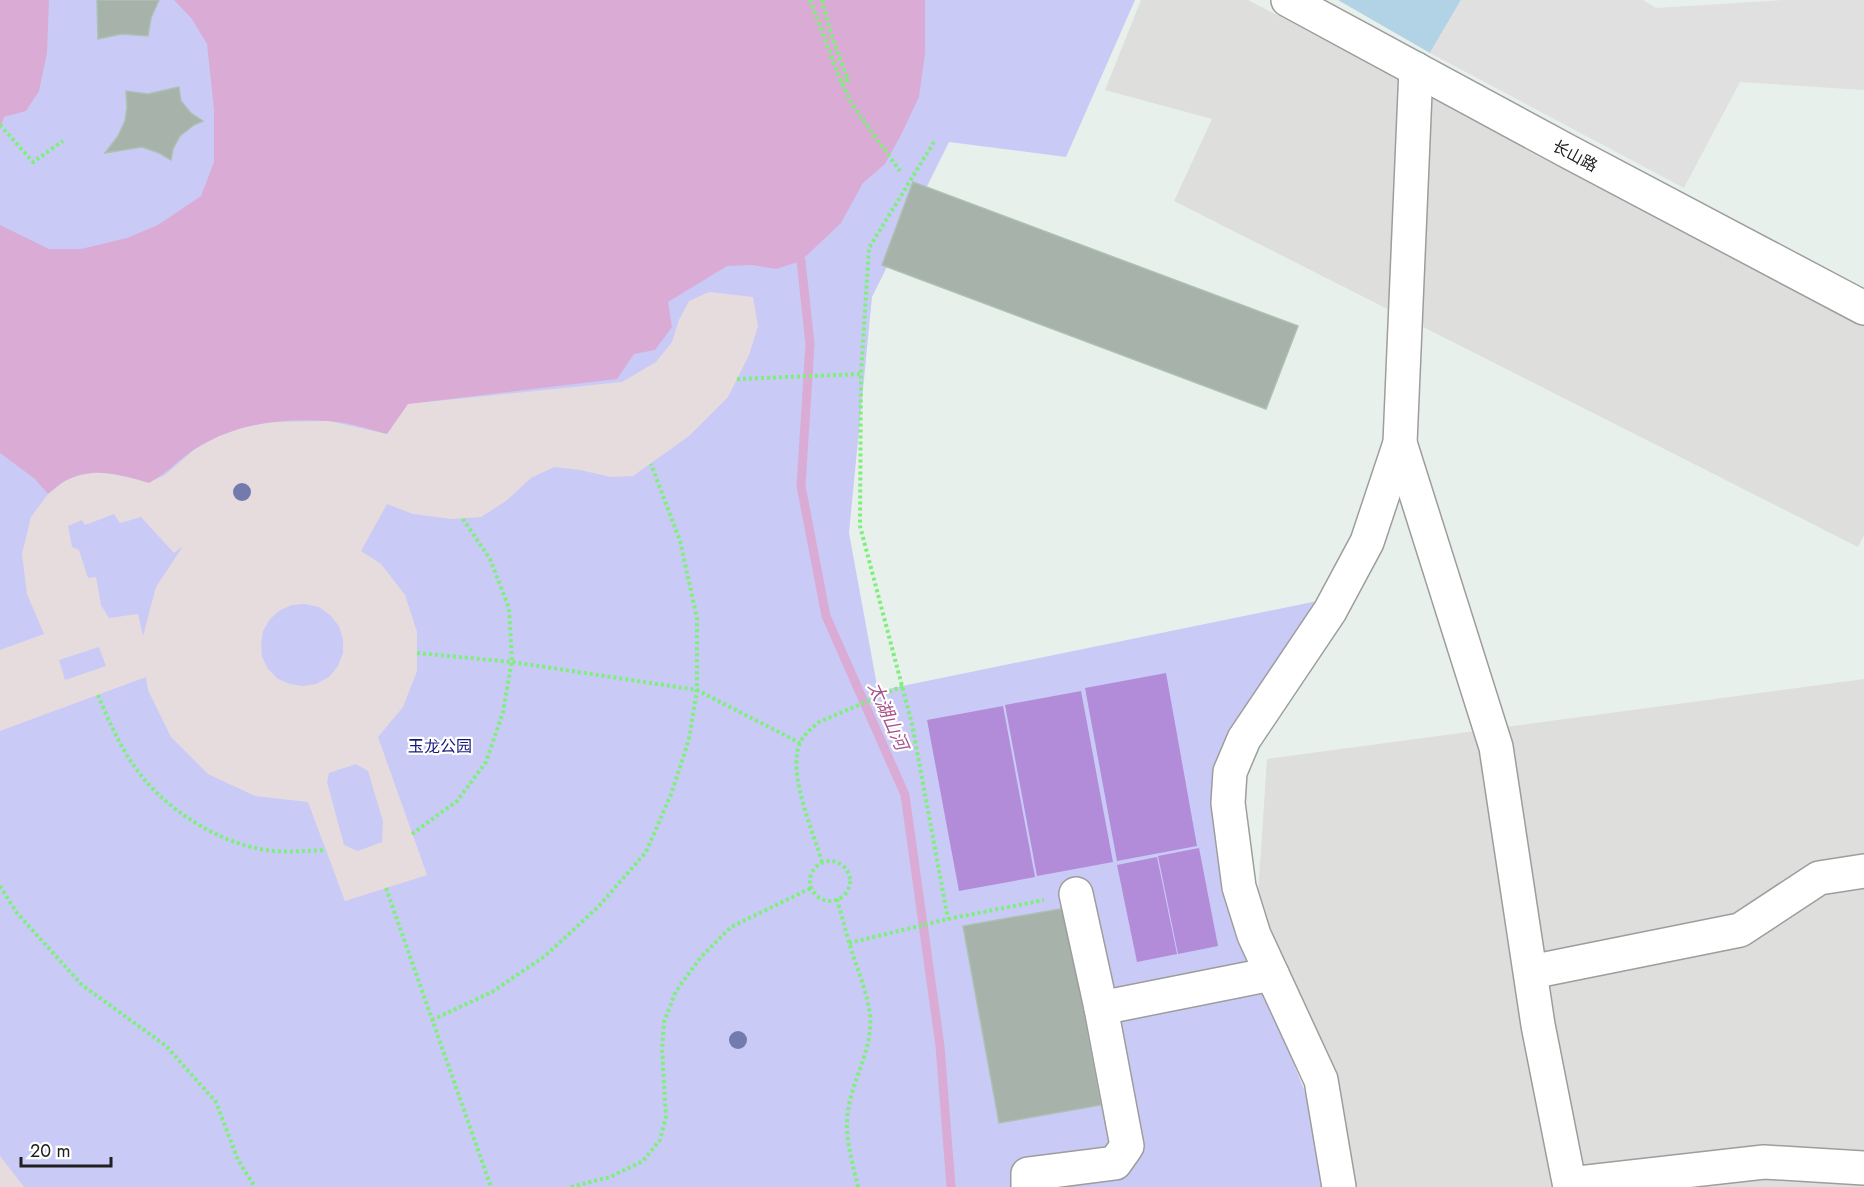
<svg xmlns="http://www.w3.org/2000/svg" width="1864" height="1187" font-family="Jost,'Noto Sans SC',sans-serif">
	<rect width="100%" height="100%" fill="#e8f0ec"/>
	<!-- residential -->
	<g fill="#dededd">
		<path d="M1141,0H1248L1864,324V535L1858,547L1174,201L1212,119L1105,90Z"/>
		<path d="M1864,679V1187H1354L1258,893L1267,759Z"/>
	</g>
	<!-- grass -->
	<path fill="#b2d2e6" d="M1338,0H1461L1430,53Z"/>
	<!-- park -->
	<path fill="#c9cbf6" d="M0,0H1135L1066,157L949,142L872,297L849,533L878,691L1327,599L1235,737L1229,901L1311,1107L1328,1187H0Z"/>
	<!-- pitch -->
	<g fill="#b28cd9">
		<path d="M1166,673L1197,846L1117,861L1085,688Z"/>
		<path d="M1081,691L1113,862L1037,876L1005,705Z"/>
		<path d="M1003,706L1035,877L959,891L927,720Z"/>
		<path d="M1199,848L1218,946L1178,954L1158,856Z"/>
		<path d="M1157,857L1177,954L1137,962L1117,865Z"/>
	</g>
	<!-- parking -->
	<path fill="#e0e0e0" d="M1461,0H1643L1656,8L1782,0H1864V90L1740,82L1684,188L1430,53Z"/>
	<!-- plaza -->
	<g fill="#e6dcdd" fill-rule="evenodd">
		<path d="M709,292L753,297L758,326L749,355L728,397L689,436L633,476L611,477L580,470L554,467L531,478L506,501L481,517L452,519L413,514L387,504L361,551L381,564L405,595L417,632V671L403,707L378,737L427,875L345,901L308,802L255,796L208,774L171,737L148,690L146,677L0,731V650L44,634L27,594L22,554L31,517L48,494L66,480L80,475L98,472L117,475L149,482L165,475L195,449L219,436L244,427L271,422L329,421L387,434L407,404L622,382L656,362L672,342L679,320L689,301ZM114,514L120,523L141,517L174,553L183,546L156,587L143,636L138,614L109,618L101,605L96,577L88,578L79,550L72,547L68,526L82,520L85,525ZM305,604L319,607L330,615L339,626L343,639V653L338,666L329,677L316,684L303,686L290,684L278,679L268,669L262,657L261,644L263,631L270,619L280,610L292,605ZM99,647L106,666L65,680L59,660ZM356,764L368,771L383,821L382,842L358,851L344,845L327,782L329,773Z"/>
		<path d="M0,1156L24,1187H0Z"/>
	</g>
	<!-- water -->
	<g fill="#daacd5">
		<path d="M0,0H49L47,53L39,91L26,111L4,117L0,129Z"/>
		<path d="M174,0H925V54L919,97L901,135L885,164L863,183L841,223L801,261L776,269L752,265L727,266L668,302L672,327L655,350L634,354L617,379L408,404L387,434C368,429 348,422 328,421C282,418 238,423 198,447C180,458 169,472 149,483C123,475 93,466 67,480C60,483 54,489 48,494L35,479L0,453V225L49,249H81L127,238L158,225L201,196L214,162V110L207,44L192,19Z"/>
	</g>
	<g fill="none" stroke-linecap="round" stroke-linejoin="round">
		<!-- stream -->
		<path stroke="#daacd5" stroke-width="9" d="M801,261L810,344L801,486L826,616L905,795L940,1046L951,1187"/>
	</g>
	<!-- building -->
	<g fill="#a6b2aa" stroke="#abc1b2" stroke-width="1.5">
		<path d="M97,0H159L151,18L148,36L122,34L98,39Z"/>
		<path d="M179,87L181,101L191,113L203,121L194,125L180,136L173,149L171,160L159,153L142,147L105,153L118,136L125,121L127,107L126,91L148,94Z"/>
		<path d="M913,182L1298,326L1266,409L882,265Z"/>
		<path d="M1065,908L1101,1105L999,1123L963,926Z"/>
	</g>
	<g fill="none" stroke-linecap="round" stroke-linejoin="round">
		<defs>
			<g id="minor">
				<path d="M1288,0L1569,152L1864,308"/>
				<path d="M1400,443L1496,747L1538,1025L1570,1187"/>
				<path d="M1531,972L1740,930L1819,878L1864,871"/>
				<path d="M1101,1008L1272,974"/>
				<path d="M1570,1184L1764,1162L1864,1168"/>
				<path d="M1028,1187V1174L1115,1163L1127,1146L1101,1008L1076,894"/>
				<path d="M1339,1187L1321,1080L1254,935L1239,887L1228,803L1230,772L1244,739L1330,611L1367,542L1400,443L1416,69"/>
			</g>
		</defs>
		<!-- minor casing -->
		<use href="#minor" stroke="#9d9d9d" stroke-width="36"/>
		<!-- path -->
		<g stroke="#7cf079" stroke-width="4" stroke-dasharray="3 3" stroke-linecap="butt">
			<path d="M810,0L841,82L853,106L900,171"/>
			<path d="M822,0L831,34L848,80L841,82"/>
			<path d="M0,125L33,162L63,141"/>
			<path d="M934,142L869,248L861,374L860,526L912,724L948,919"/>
			<path d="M737,379L861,374"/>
			<path d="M417,653L512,662L697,690L800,743"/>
			<path d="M98,695C110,724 123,754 144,779C175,816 227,847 275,851C292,852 309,851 326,850"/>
			<path d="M412,834L457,801L486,762L503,712L512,660L509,608L490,559L463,519"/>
			<circle cx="830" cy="881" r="20"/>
			<path d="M822,862C813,831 787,773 800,743C804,734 812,728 819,722L903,686"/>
			<path d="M0,886L17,913L82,985L166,1046L216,1102L238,1160L255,1187"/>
			<path d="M386,888L491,1187"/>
			<path d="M837,899C843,920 848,941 855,961C861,979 868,997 870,1015C873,1048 855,1074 849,1105C843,1132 852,1161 858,1187"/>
			<path d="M849,943L948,919L1044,900"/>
			<path d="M432,1020L492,992L545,956L599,906L646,852L672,792L689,739L697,690V618L680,541L651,464"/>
			<path d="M571,1187L610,1177L643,1161L660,1140L666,1117L662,1050L664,1022L676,991L701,957L731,927L811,888"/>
		</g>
		<!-- minor -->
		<use href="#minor" stroke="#fff" stroke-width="33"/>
	</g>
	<!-- trees -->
	<g fill="#737aad">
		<circle cx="242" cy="492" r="9"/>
		<circle cx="738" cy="1040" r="9"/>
	</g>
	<g text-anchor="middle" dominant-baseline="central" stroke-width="4.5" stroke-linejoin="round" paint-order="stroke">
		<!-- street labels -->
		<g font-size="16" fill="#202020" stroke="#fff">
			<text transform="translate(1575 156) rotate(28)">长山路</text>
		</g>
		<!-- park labels -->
		<g font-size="16" fill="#141979" stroke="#fff">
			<text x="440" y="746">玉龙公园</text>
		</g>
		<!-- water labels -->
		<g font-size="18" font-style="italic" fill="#aa5389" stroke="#fff">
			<text transform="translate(888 716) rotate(66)">太湖山河</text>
		</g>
	</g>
	<!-- scale -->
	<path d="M21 1157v9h90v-9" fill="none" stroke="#202020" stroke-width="3"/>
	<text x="30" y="1157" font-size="18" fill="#202020" stroke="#ffffff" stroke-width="4.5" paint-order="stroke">20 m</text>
</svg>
